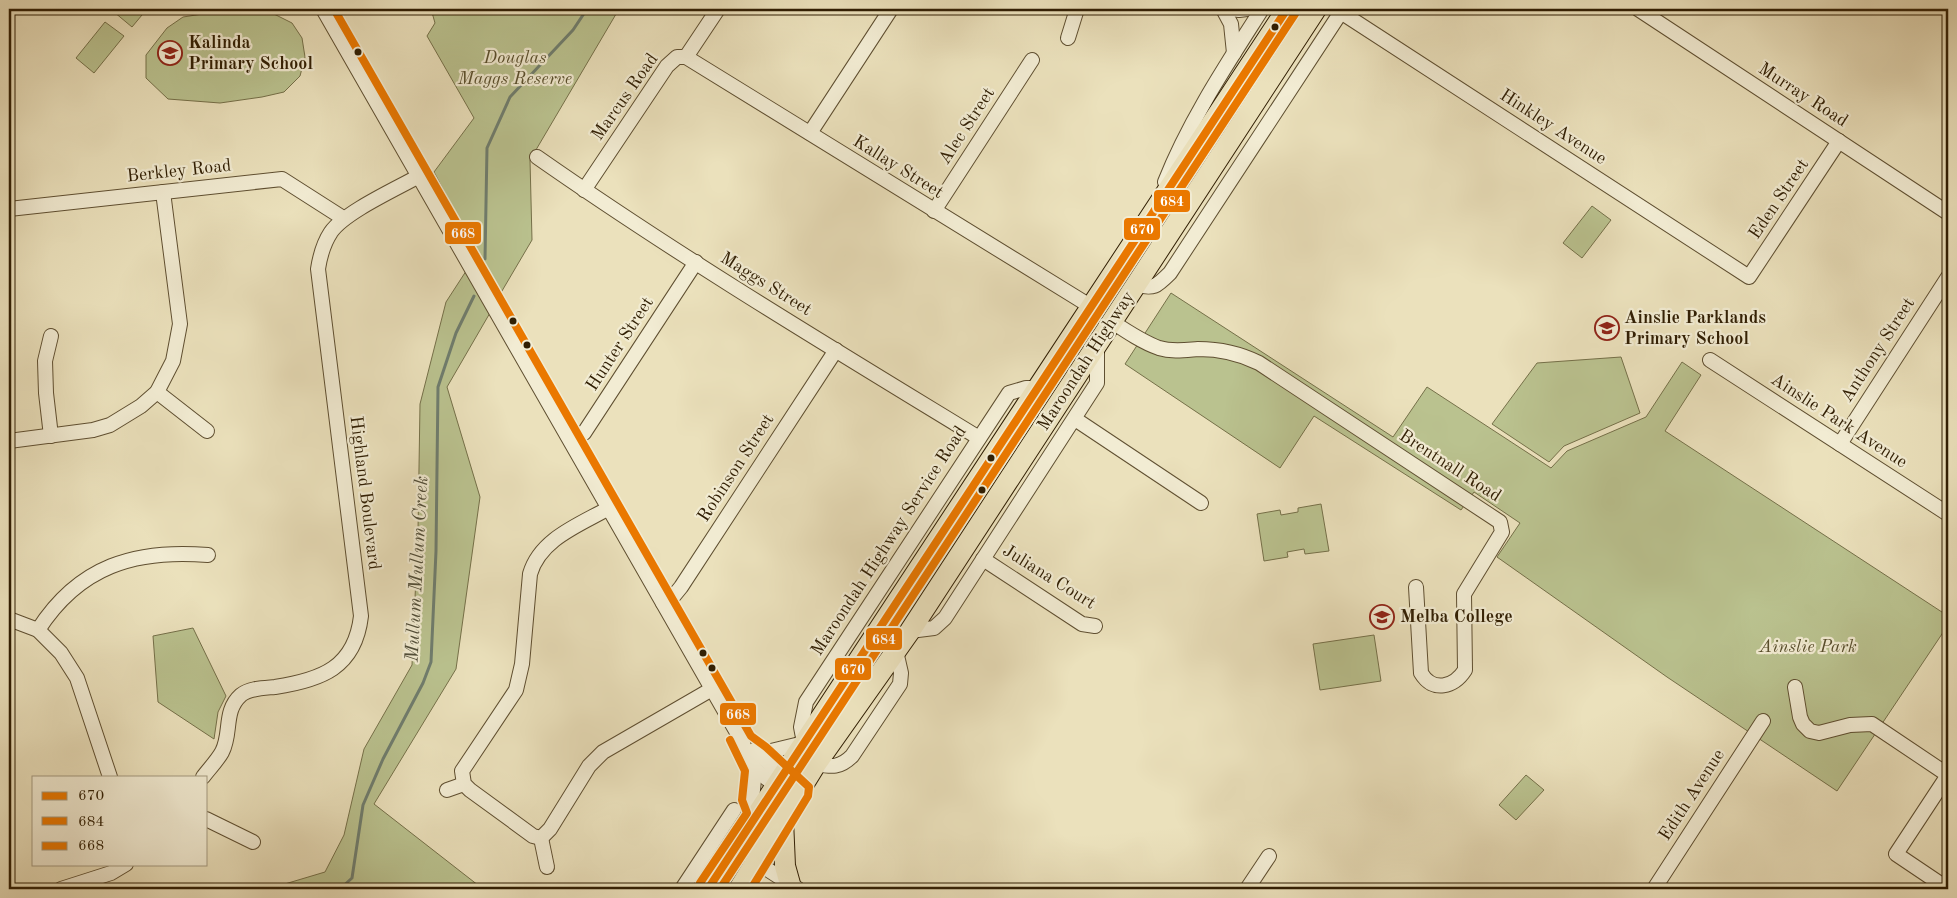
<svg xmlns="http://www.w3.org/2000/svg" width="1957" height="898" font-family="'Old Standard TT',serif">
	<rect width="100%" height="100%" fill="#ebe1bc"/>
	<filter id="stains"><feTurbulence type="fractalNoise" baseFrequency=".004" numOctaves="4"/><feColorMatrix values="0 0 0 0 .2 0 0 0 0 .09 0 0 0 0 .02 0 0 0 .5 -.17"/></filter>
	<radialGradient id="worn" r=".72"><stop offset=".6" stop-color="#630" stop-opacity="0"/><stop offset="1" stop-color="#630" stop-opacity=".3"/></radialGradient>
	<!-- green -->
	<g fill="#bac28f" stroke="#757049">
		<path d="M116,9H147L132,27L114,12Z"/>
		<path d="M235,9L266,10L292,23L302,38L305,57L300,76L284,92L262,97L220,103L168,99L146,78V55L167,28L183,17Z"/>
		<path d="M431,9H619L530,160L532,240L499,296L434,172L474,118L427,36L435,23Z"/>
		<path d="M105,22L124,36L94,73L76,58Z"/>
		<path d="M1592,206L1611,220L1582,258L1563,243Z"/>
		<path d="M470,265L494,306L447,387L480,497L456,669L374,804L483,889H268L325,872L344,835L364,749L412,665L418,531L420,404L446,302Z"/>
		<path d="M1171,293L1393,437L1427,387L1551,468L1567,451L1646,417L1682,362L1701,375L1665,431L1948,616V625L1837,791L1667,677L1497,557L1520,523L1474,492L1461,510L1314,416L1280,468L1125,364Z"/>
		<path d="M1621,357L1640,413L1564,446L1549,462L1492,424L1537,363Z"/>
		<path d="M1321,504L1329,551L1305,554L1304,549L1287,552L1288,557L1264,561L1257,514L1280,510L1281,515L1298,512V508Z"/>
		<path d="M193,628L226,696L218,712L214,739L158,702L153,636Z"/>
		<path d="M1374,635L1381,681L1320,690L1313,644Z"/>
		<path d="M1526,775L1544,790L1516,820L1499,805Z"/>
	</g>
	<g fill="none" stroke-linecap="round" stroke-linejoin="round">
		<!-- stream -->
		<g stroke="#6f7d6e" stroke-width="3">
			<path d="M485,259L487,148L510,97L573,30L587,9"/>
			<path d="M340,889L352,878L363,805L383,759L423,683L431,662L436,551L438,387L456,333L474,296"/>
		</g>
		<defs>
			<g id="minor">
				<path d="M323,9L743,743L747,758L755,769L794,801"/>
				<path d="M1223,9L1231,24L1234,53"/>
				<path d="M1231,9L1239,10L1247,9"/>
				<path d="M1336,9L1749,277L1839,141"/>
				<path d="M1638,9L1948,213"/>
				<path d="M1068,38L1077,9"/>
				<path d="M686,57L1090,306"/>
				<path d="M810,133L891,9"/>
				<path d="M537,157C680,257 830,347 979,438"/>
				<path d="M1165,182C1189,121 1227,64 1262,9"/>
				<path d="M584,190L667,66L677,57H686L718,9"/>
				<path d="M9,209L282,179L343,218"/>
				<path d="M934,211L1032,60"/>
				<path d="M1136,285C1154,289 1156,287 1170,273L1343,9"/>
				<path d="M1111,321C1126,331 1142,342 1159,348C1172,352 1185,350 1198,349C1220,349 1239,353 1259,363L1500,522L1502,532L1464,594L1465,670C1454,687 1433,693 1421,673L1416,587"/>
				<path d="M51,336L45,361L46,393L51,436"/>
				<path d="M1710,360L1948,514"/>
				<path d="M157,392L207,431"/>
				<path d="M1075,419L1201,503"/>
				<path d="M9,441L93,430L110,425L141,406L157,392L173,361L180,324L163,192"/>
				<path d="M571,441L584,433L696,262"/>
				<path d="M1840,444L1948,277"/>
				<path d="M609,508C579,525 540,539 530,574L522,664L516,690L462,771L464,784L470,790L533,836L541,838L550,829L589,766L603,752L712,689"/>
				<path d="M983,559L1082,624L1095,626"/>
				<path d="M663,603L672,598L681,587L836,350"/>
				<path d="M9,619L38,630L61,653L77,678L110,777"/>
				<path d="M38,630C79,566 135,549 208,555"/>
				<path d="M910,631L934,628L945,618L1097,383V345"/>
				<path d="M1795,687L1800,717L1803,724L1810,731L1819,733L1850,725L1872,724L1948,775L1896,854L1948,889"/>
				<path d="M754,750L800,791"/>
				<path d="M759,754L804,743L801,727L806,702L1009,393L1026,388H1039"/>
				<path d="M816,764C832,767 840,768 852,756L900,684L901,673L896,651"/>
				<path d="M755,769L752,800L758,814"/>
				<path d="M203,777C209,769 217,761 222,752C232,733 223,711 241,695C250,688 264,688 275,687C321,680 355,668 361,616L318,269C320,256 323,244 331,232C345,212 396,189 419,176"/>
				<path d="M447,790L464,784"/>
				<path d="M206,819L253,842"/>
				<path d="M541,838L547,867"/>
				<path d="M756,862L798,889"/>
				<path d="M61,889L111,873L126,864"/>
				<path d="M682,889L734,810"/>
				<path d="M1247,889L1269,856"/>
				<path d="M1654,889L1763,721"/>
			</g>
			<g id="highway">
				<path d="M783,820L785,866L790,884"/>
				<path d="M708,889L1287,9"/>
				<path d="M739,889L816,764L910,631L1316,9"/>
			</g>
		</defs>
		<!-- minor casing -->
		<use href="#minor" stroke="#5f4f31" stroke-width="16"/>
		<!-- highway casing -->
		<use href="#highway" stroke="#301e03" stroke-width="22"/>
		<!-- minor -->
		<use href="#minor" stroke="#f2ecd3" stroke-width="14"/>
		<!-- highway -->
		<use href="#highway" stroke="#ebe1bc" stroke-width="20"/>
		<defs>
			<path id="bus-1" d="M708,889L1287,9"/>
			<path id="bus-2" d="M720,889L1295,14"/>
			<g id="bus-3">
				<path d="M334,9L751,736L766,747L809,787L808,796L751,889"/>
				<path d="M700,883L747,813L742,800L745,771L730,740"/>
			</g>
		</defs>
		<!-- bus-1 casing -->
		<use href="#bus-1" stroke="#f2ecd3" stroke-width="11"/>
		<!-- bus-2 casing -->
		<use href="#bus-2" stroke="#f2ecd3" stroke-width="11"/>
		<!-- bus-3 casing -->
		<use href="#bus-3" stroke="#f2ecd3" stroke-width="11"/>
		<!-- bus-1 -->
		<use href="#bus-1" stroke="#ea7800" stroke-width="8"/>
		<!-- bus-2 -->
		<use href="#bus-2" stroke="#ea7800" stroke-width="8"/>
		<!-- bus-3 -->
		<use href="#bus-3" stroke="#ea7800" stroke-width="8"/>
	</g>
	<!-- icons -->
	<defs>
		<symbol id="school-ring" viewBox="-11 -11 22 22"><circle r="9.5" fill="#f2ecd3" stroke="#8f2418" stroke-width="1.5"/><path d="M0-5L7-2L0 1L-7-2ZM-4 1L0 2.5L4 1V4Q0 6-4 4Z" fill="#8f2418"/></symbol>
	</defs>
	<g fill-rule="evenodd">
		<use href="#school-ring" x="156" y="39" width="28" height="28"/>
		<use href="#school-ring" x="1593" y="314" width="28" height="28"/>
		<use href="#school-ring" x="1368" y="603" width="28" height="28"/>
	</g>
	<!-- markers -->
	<g fill="#301e03" stroke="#f2ecd3" stroke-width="2">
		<circle cx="1275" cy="27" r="4.5"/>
		<circle cx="358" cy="52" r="4.5"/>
		<circle cx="513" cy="321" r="4.5"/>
		<circle cx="527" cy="345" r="4.5"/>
		<circle cx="991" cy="458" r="4.5"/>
		<circle cx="982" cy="490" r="4.5"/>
		<circle cx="703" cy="653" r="4.5"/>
		<circle cx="712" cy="668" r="4.5"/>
	</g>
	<g text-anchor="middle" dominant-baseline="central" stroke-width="4.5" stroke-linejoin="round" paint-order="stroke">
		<!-- poi labels -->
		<g font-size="18" font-weight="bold" fill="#301e03" stroke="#f2ecd3" text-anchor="start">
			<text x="188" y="43">Kalinda<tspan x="188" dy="21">Primary School</tspan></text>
			<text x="1624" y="318">Ainslie Parklands<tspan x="1624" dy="21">Primary School</tspan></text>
			<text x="1400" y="617">Melba College</text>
		</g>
		<!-- park labels -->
		<g font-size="18" font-style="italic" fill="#594f2d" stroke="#f2ecd3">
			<text x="515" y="58">Douglas<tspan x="515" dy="21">Maggs Reserve</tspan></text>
			<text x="1808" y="647">Ainslie Park</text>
		</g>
		<!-- street labels -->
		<g font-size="18" fill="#301e03" stroke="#f2ecd3">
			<text transform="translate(1803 95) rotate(33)">Murray Road</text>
			<text transform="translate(625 97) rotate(-55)">Marcus Road</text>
			<text transform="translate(967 126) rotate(-57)">Alec Street</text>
			<text transform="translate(1553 127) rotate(33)">Hinkley Avenue</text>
			<text transform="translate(898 167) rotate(32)">Kallay Street</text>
			<text transform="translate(179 171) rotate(-6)">Berkley Road</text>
			<text transform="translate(1779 199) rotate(-56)">Eden Street</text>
			<text transform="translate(766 284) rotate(32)">Maggs Street</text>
			<text transform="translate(620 344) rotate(-57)">Hunter Street</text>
			<text transform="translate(1878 350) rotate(-57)">Anthony Street</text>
			<text transform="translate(1086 361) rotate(-57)">Maroondah Highway</text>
			<text transform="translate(1839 421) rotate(33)">Ainslie Park Avenue</text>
			<text transform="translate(1450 466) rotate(33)">Brentnall Road</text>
			<text transform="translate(736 468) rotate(-57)">Robinson Street</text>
			<text transform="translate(365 493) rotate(83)">Highland Boulevard</text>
			<text transform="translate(889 541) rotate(-57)">Maroondah Highway Service Road</text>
			<text transform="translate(1049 577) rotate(32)">Juliana Court</text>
			<text transform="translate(1692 795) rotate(-57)">Edith Avenue</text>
		</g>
		<!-- water labels -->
		<g font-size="19" font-style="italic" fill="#504d38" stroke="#f2ecd3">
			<text transform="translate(418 569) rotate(-87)">Mullum Mullum Creek</text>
		</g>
	</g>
	<g stroke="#f2ecd3" stroke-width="2">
		<rect x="1153" y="189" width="38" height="24" rx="5" fill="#ea7800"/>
		<rect x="1123" y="217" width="38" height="24" rx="5" fill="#ea7800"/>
		<rect x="444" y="221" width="38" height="24" rx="5" fill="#ea7800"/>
		<rect x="865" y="627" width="38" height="24" rx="5" fill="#ea7800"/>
		<rect x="834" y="657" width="38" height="24" rx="5" fill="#ea7800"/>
		<rect x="719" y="702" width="38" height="24" rx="5" fill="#ea7800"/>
	</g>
	<g font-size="14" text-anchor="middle" font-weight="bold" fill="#fff">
		<text x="1172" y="206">684</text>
		<text x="1142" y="234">670</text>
		<text x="463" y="238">668</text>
		<text x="884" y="644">684</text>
		<text x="853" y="674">670</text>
		<text x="738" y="719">668</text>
	</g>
	<!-- margin -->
	<rect width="1957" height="898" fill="none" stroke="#ebe1bc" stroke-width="30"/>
	<rect x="10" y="10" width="1937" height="878" fill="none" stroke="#301e03" stroke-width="2.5"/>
	<rect x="15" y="15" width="1927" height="868" fill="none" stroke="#301e03"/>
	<!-- legend -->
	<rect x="32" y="776" width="175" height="90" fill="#f2ecd3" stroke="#a49a80"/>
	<rect x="42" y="792" width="25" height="8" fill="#ea7800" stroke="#a49a80"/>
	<text x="78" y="800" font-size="15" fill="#301e03">670</text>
	<rect x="42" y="817" width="25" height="8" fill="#ea7800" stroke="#a49a80"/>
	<text x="78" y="826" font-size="15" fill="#301e03">684</text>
	<rect x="42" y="842" width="25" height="8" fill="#ea7800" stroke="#a49a80"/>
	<text x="78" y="850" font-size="15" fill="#301e03">668</text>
	<rect width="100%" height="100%" filter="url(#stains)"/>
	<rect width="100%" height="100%" fill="url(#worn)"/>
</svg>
